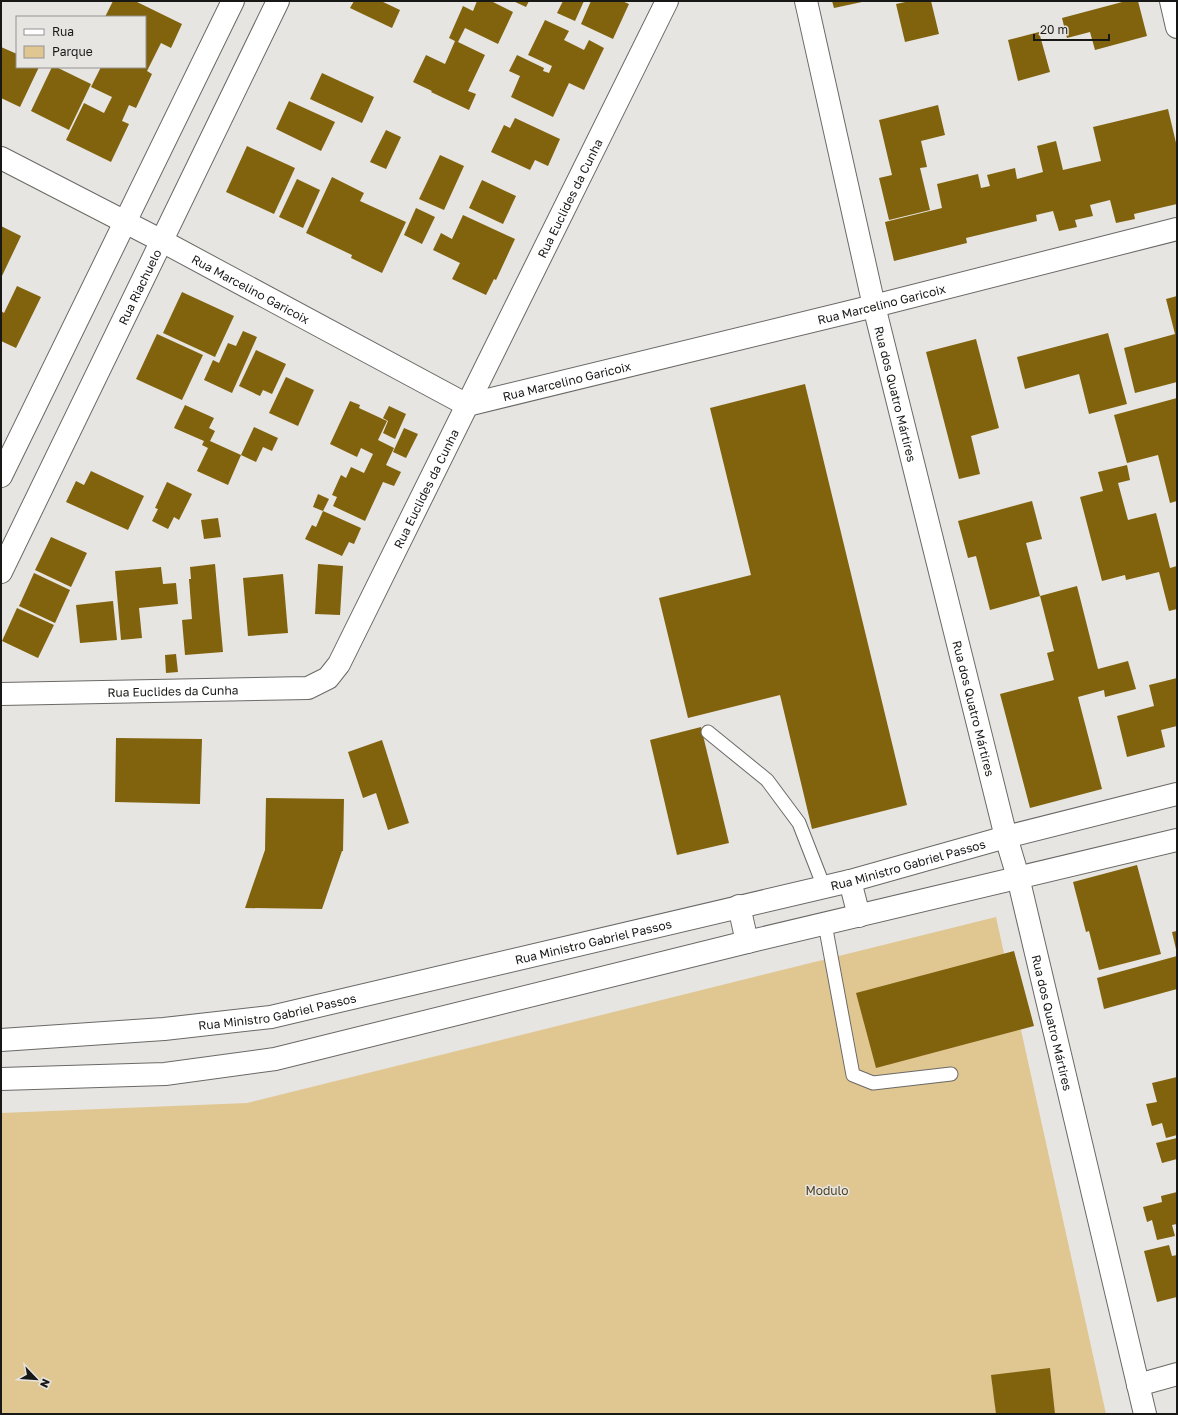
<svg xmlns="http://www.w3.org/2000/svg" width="1178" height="1415" font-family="'Golos Text',sans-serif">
	<rect width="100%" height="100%" fill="#e7e5e2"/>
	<!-- green -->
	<path fill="#e0c792" d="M996,917L1106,1414H1V1113L247,1103Z"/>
	<!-- building -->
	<g fill="#81620d">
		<path d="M113,1H135L182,24L171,48L161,43L147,71L152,74L136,108L129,105L122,121L129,124L111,162L66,140L84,103L104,113L112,97L91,87L101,67H145V17H105Z"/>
		<path d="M354,1H381L400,10L392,28L350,8Z"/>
		<path d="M477,1H491L513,12L498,44L465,28L458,42L485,55L468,91L476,94L469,110L431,92L432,91L413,82L426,55L445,64L455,41L449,38L463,6L473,11Z"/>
		<path d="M513,1H529L526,7Z"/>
		<path d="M563,1H584L575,21L557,13Z"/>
		<path d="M591,1H622L629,4L613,39L581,24Z"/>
		<path d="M832,1H862V2L834,8Z"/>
		<path d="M910,1H931L939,34L905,42L896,4Z"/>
		<path d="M1126,1H1138L1147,36L1095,50L1090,32L1067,38L1062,18Z"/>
		<path d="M545,20L569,31L564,40L584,50L589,40L604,48L584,90L569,83L553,117L511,97L520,76L509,71L517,55L544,68L543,71L549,73L552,66L528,55Z"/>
		<path d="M1039,32L1050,72L1018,81L1008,40Z"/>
		<path d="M1,47L17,54V67H39L20,107L1,98Z"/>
		<path d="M52,67H56L91,84L69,130L31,111Z"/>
		<path d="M322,73L374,97L362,123L310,99Z"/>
		<path d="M289,101L335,122L321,151L276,129Z"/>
		<path d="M938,105L945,135L921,141L927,167L920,168L930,210L889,220L879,178L892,175L879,120Z"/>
		<path d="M1168,109L1177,147V204L1134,214L1135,219L1116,223L1110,200L1090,205L1093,216L1075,220L1077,227L1059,231L1053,211L1036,215L1037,221L966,238L967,243L894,261L885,222L942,208L937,184L978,174L981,188L990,186L987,175L1015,168L1017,179L1043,172L1037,146L1056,141L1063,170L1101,161L1093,127Z"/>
		<path d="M515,118L560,139L548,166L535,160L530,170L491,152L504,125L510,128Z"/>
		<path d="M386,130L401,137L386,169L370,162Z"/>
		<path d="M247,146L295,168L274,214L226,192Z"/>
		<path d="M440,155L464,166L444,210L419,199Z"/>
		<path d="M332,177L364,193L360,201L406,222L382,273L351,258L352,255L306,233Z"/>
		<path d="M297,179L320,190L303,228L279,217Z"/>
		<path d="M482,180L516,196L503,224L469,208Z"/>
		<path d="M416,208L435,217L422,244L404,235Z"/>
		<path d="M463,215L515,239L496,280L494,279L486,295L452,279L460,263L433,250L441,233L452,239Z"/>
		<path d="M1,226L21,236L1,278Z"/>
		<path d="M17,286L41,297L16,348L1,341V311L4,313Z"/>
		<path d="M182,292L234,316L215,357L163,333Z"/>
		<path d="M1177,296V382L1135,393L1124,348L1175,334L1166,299Z"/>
		<path d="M243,331L257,337L232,393L204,380L213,360L219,363L228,343L236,346Z"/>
		<path d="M1108,333L1127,404L1089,414L1079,374L1025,389L1017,357Z"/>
		<path d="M157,334L203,355L182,400L136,379Z"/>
		<path d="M976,339L999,428L971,436L980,474L959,479L926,352Z"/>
		<path d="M256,350L286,364L272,394L263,390L260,396L239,386Z"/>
		<path d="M286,377L314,390L298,426L269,413Z"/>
		<path d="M805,384L907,805L812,829L780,695L688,718L659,598L751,575L710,408Z"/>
		<path d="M1177,398V501L1170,503L1158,455L1127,463L1114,415Z"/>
		<path d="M350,401L360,405L359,408L387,421L378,440L394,448L386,465L401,472L394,486L383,482L365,521L333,506L337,497L332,495L341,475L346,478L351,467L364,473L373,454L361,448L357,457L330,444Z"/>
		<path d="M185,405L214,418L209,428L215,431L210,441L241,455L228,485L197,471L208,448L202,445L204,441L174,428Z"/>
		<path d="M389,406L406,414L395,439L383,433L388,421L383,418Z"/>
		<path d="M254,427L278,438L272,451L263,447L256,462L241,455Z"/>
		<path d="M404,428L418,434L406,458L393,452Z"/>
		<path d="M1127,465L1130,480L1118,483L1128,520L1156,513L1170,568L1177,566V609L1169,611L1159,572L1126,580L1125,575L1102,581L1080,497L1103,491L1098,472Z"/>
		<path d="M91,471L144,496L128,530L66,502L76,481L84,485Z"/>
		<path d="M167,482L192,494L179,520L174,517L168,529L152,521L158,509L155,508Z"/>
		<path d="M318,494L329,499L323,511L313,507Z"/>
		<path d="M1032,501L1042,539L1026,543L1040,596L990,610L976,556L968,558L958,521Z"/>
		<path d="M323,511L361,528L354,544L349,542L342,556L305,539L312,525L316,527Z"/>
		<path d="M218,518L221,537L204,539L201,520Z"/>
		<path d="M51,537L87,553L71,587L35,570Z"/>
		<path d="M215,564L223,652L185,655L182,620L192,619L189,579H191L190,567Z"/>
		<path d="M318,564L343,566L340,615L315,614Z"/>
		<path d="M161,567L163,584L176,583L178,604L139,608L142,638L121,640L115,571Z"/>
		<path d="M34,573L70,590L55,623L19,606Z"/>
		<path d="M283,574L288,633L248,636L243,578Z"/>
		<path d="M1077,586L1098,669L1128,661L1136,689L1105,697L1104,690L1078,697L1102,789L1030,808L1000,694L1054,680L1047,653L1054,651L1040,596Z"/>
		<path d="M113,601L117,640L80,643L76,605Z"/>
		<path d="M17,608L54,625L38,658L2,641Z"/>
		<path d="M176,654L178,672L166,673L165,655Z"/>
		<path d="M1177,678V726L1161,730L1165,747L1127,757L1117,716L1154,706L1149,685Z"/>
		<path d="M701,727L729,843L677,855L650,740Z"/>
		<path d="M116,738L202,739L200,804L115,802Z"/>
		<path d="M382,740L409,823L388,830L376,793L363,798L348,752Z"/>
		<path d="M266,798L344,799L343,851H342L322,909L245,908L265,850Z"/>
		<path d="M1137,865L1161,954L1099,970L1089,931L1086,932L1073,882Z"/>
		<path d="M1177,931V949H1176L1172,932Z"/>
		<path d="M1014,951L1034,1026L876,1068L856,993Z"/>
		<path d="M1177,956V989L1104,1009L1097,978Z"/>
		<path d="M1177,1077V1135L1166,1138L1162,1123L1152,1126L1146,1104L1157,1102L1152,1083Z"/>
		<path d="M1177,1138V1159L1162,1163L1156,1143Z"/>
		<path d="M1177,1192V1224L1172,1225L1175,1236L1157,1240L1152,1220L1147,1222L1143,1207L1162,1202L1161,1196Z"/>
		<path d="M1169,1245L1172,1256L1177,1255V1297L1157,1302L1144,1251Z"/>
		<path d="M1050,1368L1055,1414H996L991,1375Z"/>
	</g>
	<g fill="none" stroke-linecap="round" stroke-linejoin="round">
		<defs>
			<g id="lane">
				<path d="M708,732L767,780L799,823L824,887"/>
				<path d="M825,924L853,1075L873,1083L951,1074"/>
			</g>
			<g id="street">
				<path id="s1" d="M806,1L874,306L1006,837L1018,877L1145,1414"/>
				<path d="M1171,1L1177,27"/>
				<path id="s2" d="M1,158L162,241L467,405L874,306L1177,229"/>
				<path d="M1,476L233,1"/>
				<path id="s3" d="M1,572L278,1"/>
				<path id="s4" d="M1,694L308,688L328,678L339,664L667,1"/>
				<path d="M1138,1385L1177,1374"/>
			</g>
			<g id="secondary">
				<path d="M850,881L859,916"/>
				<path d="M739,906L747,942"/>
				<path id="s5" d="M1,1040L164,1029L271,1017L850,881L1006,837L1177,794"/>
				<path d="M1,1079L165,1074L275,1059L747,942L1177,840"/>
			</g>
		</defs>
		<!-- lane casing -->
		<use href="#lane" stroke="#6a6966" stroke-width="15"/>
		<!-- street casing -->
		<use href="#street" stroke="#6a6966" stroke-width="24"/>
		<!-- secondary casing -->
		<use href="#secondary" stroke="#6a6966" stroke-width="24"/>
		<!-- lane -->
		<use href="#lane" stroke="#fff" stroke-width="13"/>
		<!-- street -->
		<use href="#street" stroke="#fff" stroke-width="22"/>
		<!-- secondary -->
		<use href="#secondary" stroke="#fff" stroke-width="22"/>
	</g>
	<g text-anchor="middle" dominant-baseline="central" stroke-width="3" stroke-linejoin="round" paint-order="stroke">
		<!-- street labels -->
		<g font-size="12" fill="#181817" stroke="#e7e5e2">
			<text stroke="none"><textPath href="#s4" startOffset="867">Rua Euclides da Cunha</textPath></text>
			<text stroke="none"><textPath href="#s3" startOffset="317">Rua Riachuelo</textPath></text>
			<text stroke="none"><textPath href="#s2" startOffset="282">Rua Marcelino Garicoix</textPath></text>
			<text stroke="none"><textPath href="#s2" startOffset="954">Rua Marcelino Garicoix</textPath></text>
			<text stroke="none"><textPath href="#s2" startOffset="630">Rua Marcelino Garicoix</textPath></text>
			<text stroke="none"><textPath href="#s1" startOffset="403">Rua dos Quatro Mártires</textPath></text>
			<text stroke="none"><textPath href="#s4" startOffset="543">Rua Euclides da Cunha</textPath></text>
			<text stroke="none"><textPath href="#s4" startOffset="172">Rua Euclides da Cunha</textPath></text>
			<text stroke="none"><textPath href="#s1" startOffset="727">Rua dos Quatro Mártires</textPath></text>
			<text stroke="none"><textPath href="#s5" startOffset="926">Rua Ministro Gabriel Passos</textPath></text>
			<text stroke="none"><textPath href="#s5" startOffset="602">Rua Ministro Gabriel Passos</textPath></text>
			<text stroke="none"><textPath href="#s5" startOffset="278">Rua Ministro Gabriel Passos</textPath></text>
			<text stroke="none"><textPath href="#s1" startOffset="1051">Rua dos Quatro Mártires</textPath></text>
		</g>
		<!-- park labels -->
		<g font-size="12" fill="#4c3e1d" stroke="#e7e5e2">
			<text x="827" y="1190">Modulo</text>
		</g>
	</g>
	<!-- border -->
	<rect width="1178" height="1415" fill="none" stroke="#181817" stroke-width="4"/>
	<!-- legend -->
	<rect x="16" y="16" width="130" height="52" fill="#e7e5e2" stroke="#949391"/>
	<rect x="24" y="29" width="20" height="6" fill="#ffffff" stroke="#949391"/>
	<text x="52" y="36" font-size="12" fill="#181817">Rua</text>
	<rect x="24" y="46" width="20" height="12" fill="#e0c792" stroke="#949391"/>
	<text x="52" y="56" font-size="12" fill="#181817">Parque</text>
	<!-- north arrow -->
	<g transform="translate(36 1379) rotate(115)" stroke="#e7e5e2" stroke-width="3" paint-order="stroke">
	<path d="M0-3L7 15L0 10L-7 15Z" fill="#181817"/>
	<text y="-6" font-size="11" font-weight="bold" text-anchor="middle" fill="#181817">N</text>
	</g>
	<!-- scale -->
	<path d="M1034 34v6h75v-6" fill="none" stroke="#181817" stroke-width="2"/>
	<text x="1040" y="34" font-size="12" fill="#181817" stroke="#e7e5e2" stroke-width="3" paint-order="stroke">20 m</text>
</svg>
